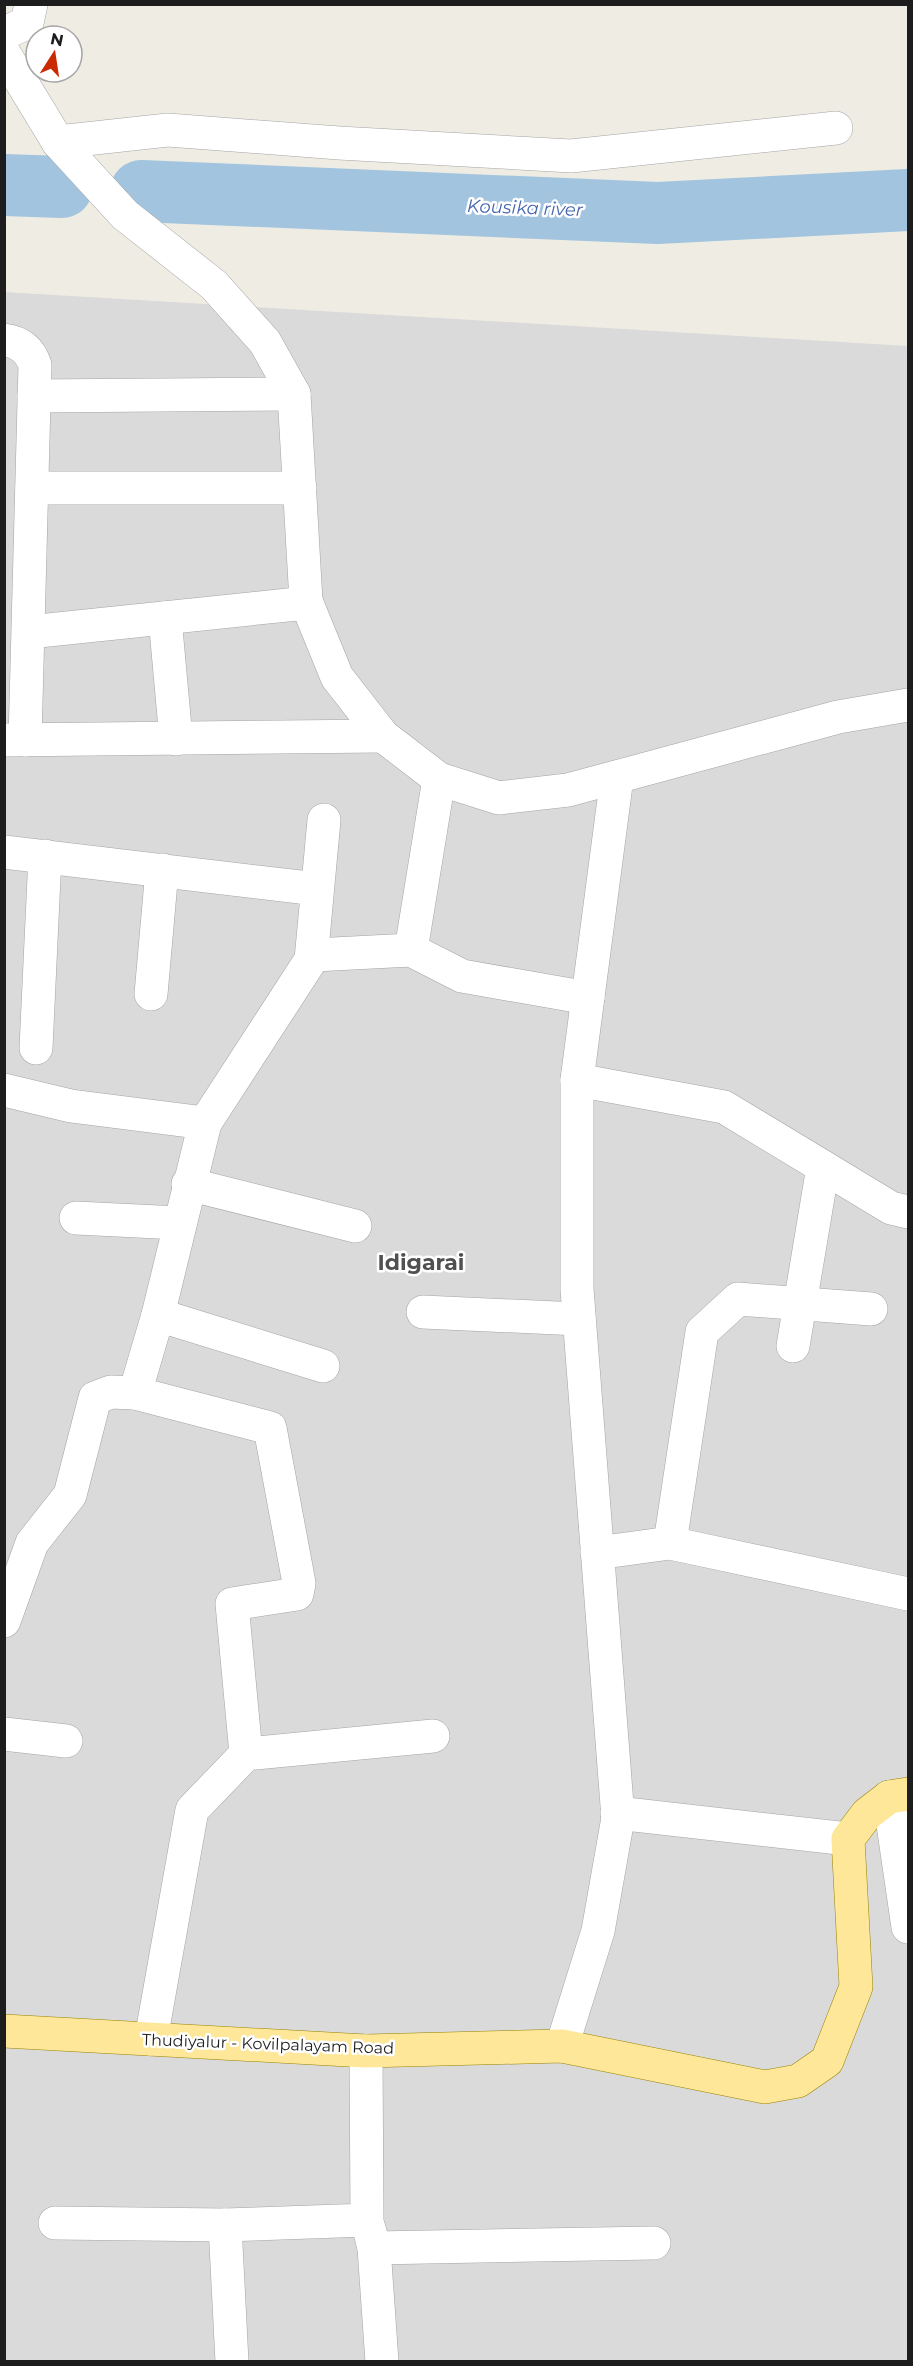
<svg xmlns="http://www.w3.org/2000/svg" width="913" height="2366" font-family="Montserrat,sans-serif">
	<rect width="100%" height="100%" fill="#efede3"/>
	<!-- residential -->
	<path fill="#dbdada" d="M4,292L908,346V2361H5Z"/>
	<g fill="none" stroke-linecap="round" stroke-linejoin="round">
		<!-- river -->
		<g stroke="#a2c4de" stroke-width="62">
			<path d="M4,185L62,187"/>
			<path d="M141,191L658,213L908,200"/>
		</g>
		<defs>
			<g id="minor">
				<path d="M4,33L27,23L31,4"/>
				<path d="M4,53L58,142L125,215L214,285L265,342L294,394L306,601L337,677L383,736L439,779L499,798L568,790L838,717L908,705"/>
				<path d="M58,142L168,130L339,143L571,156L836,128"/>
				<path d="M4,340C20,342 30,350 35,365L25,740"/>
				<path d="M34,396L294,394"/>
				<path d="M32,488H300"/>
				<path d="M165,618L176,739"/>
				<path d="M29,632L307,603"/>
				<path d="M4,740L383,736"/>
				<path d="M4,852L317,889"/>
				<path d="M411,950L462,976L588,998"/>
				<path d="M311,960L324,820"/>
				<path d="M151,994L162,870"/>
				<path d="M36,1048L45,856"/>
				<path d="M577,1080L724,1107L891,1208L908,1212"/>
				<path d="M4,1090L71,1106L205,1123L314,955L411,950L439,779"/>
				<path d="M205,1123L158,1315L135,1393L270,1428L299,1583L297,1594L232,1604L246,1754"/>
				<path d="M188,1184L355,1226"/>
				<path d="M76,1218L179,1223"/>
				<path d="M423,1312L579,1319"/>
				<path d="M158,1315L323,1366"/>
				<path d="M793,1346L823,1167"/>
				<path d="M670,1543L702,1332L738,1299L871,1309"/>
				<path d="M597,1553L670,1543L908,1594"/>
				<path d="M4,1621L32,1543L70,1495L95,1398L111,1392L135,1393"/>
				<path d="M4,1734L66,1741"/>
				<path d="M889,1797L908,1927"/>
				<path d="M617,1813L848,1839"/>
				<path d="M151,2039L192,1810L246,1754L433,1736"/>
				<path d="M562,2046L598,1931L618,1818L577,1289V1080L617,777"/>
				<path d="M55,2223L225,2225L367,2220L366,2051"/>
				<path d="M225,2225L232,2362"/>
				<path d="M369,2228L374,2248L382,2362"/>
				<path d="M374,2248L654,2243"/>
			</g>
			<path id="major" d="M4,2031L366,2051L562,2046L765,2087L798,2081L827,2061L856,1987L848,1839L867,1814L889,1797L908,1794"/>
		</defs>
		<!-- minor casing -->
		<use href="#minor" stroke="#a4a4a4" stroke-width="34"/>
		<!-- major casing -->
		<use href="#major" stroke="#968400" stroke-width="34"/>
		<!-- minor -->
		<use href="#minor" stroke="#fff" stroke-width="33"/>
		<!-- major -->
		<use href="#major" stroke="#fee799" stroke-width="33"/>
	</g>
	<g text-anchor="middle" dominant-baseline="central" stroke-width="5" stroke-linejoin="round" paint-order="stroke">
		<!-- street labels -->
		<g font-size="16" fill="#1d1d1d" stroke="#fff">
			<text transform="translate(268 2044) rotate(2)">Thudiyalur - Kovilpalayam Road</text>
		</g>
		<!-- water labels -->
		<g font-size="18" font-style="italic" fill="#4766af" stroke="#fff">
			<text transform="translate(525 208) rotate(2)">Kousika river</text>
		</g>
		<!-- district labels -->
		<g font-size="22" font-weight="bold" fill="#505050" stroke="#fff">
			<text x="421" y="1262">Idigarai</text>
		</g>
	</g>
	<!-- border -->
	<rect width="913" height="2366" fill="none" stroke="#1d1d1d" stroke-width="12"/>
	<!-- north arrow -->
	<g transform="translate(54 54) rotate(12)"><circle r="28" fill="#ffffff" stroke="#a5a5a5" stroke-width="1.5"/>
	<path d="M0-4.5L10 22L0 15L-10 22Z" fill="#ca2a00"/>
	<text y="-9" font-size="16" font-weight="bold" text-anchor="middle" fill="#1d1d1d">N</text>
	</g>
</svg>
